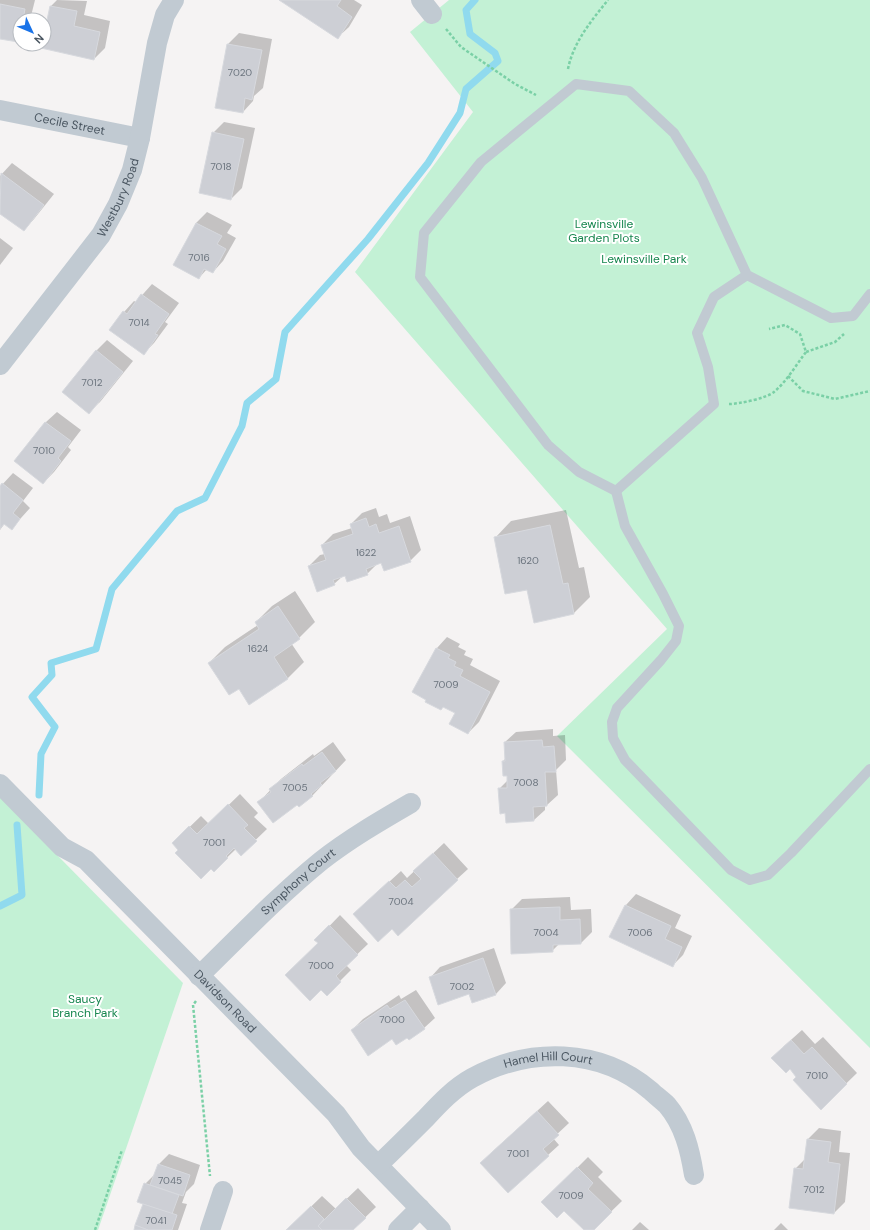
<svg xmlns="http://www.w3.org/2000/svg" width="870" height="1230" font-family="'DM Sans',sans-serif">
	<rect width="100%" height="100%" fill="#f5f3f3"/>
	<!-- green -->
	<g fill="#c3f1d5">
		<path d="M449,0H870V1048L557,736L667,629L355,272L473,112L410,32Z"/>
		<path d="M0,797L183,983L98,1230H0Z"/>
	</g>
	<!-- shadow -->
	<g fill="#0003">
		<path d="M0,0H35L30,20H20V39L17,41L0,38Z"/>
		<path d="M57,0L87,1L84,15L110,21L105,48L94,59L43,44H44L51,6Z"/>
		<path d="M281,0H354L362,5L349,27L338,37Z"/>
		<path d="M239,33L272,39L263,88L254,96L253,101L243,112L216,107L228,44Z"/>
		<path d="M224,122L255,128L242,188L231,199L213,133Z"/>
		<path d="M12,163L54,194L34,219L24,230L0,213V176Z"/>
		<path d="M207,212L232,225L227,233L236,238L223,261L213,272L207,269L199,278L174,265L196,223Z"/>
		<path d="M0,238L13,248L0,265Z"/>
		<path d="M152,284L179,303L165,322L168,324L154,343L144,353L124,312L134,301L136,302Z"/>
		<path d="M107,340L133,361L100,402L89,412L96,351Z"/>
		<path d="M57,412L81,430L68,447L71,450L54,472L43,483L16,461L46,422Z"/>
		<path d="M13,473L33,488L23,501L30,508L12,528L5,523L0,530V487Z"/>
		<path d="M376,508L379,517L387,514L390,523L410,516L421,550L410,561L382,562L377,564L367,574L343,576L334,584L309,566L320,555L325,554L322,545L333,534L352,528L351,524L362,513Z"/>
		<path d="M566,510L579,568L584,567L590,597L574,613L534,621L527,589L495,538L511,521Z"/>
		<path d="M295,591L315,622L299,638L291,643L304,662L288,678L249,703L239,687L209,663L225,647L258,625L256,622L272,606Z"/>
		<path d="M447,637L460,644L458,647L466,651L464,655L473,659L470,665L500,681L479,722L468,733L456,712L444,706L441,709L427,699L414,692L437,648Z"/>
		<path d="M553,729V736L565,735L566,760L556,770L558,795L547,805L545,806V810L534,820L507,822L506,812L499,789L508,780V775L503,761L506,758L505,742L516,732Z"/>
		<path d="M333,742L346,760L312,796L297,803L259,802L281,779L313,754L314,756Z"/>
		<path d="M240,794L258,813L254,817L267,829L241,854L236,849L214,870L179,850L173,843L201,816L209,824Z"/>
		<path d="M444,843L468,869L457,879L392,928L365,904L401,871L407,878Z"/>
		<path d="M636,894L681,915L675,928L692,936L683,955L672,966L611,937L626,905Z"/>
		<path d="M570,897L571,910L591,909L592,932L581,943L559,944L552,951L511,910L522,899Z"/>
		<path d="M340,915L368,944L346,965L351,970L327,994L319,943L316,940Z"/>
		<path d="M494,948L506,983L496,994L430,978L440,967Z"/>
		<path d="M416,990L435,1018L424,1028L407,1036L392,1038L352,1030L363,1019L399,995L401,999Z"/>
		<path d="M802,1030L815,1044L823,1037L857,1073L821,1108L798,1076L783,1047Z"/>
		<path d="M548,1101L569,1123L553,1138L559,1145L548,1155L492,1152Z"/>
		<path d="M819,1128L841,1131L839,1152L850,1153L845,1202L834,1213L795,1169L806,1158L808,1139Z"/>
		<path d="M169,1154L200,1165L194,1184L186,1192L182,1203L187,1204L178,1230H135L144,1203L145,1184L156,1173L158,1165Z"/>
		<path d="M588,1157L603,1172L598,1177L622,1201L592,1230H585L564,1209L543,1202Z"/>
		<path d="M358,1188L376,1207L352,1230H287L322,1196L336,1209Z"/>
		<path d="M640,1222L649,1230H632Z"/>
		<path d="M781,1223L788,1230H774Z"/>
	</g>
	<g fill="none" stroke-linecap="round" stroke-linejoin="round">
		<!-- stream -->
		<g stroke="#90daee" stroke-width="7">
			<path d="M39,795L41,754L55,727L32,697L52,675L51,663L96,649L112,589L177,511L205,498L242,426L247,403L276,379L285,332L368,239L428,163L460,113L466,89L498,61L495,53L470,34L466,10L475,0"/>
			<path d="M0,906L22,895L17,825"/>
		</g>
	</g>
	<!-- building -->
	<g fill="#cdcfd5" stroke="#d7d9de">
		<path d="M279,0H341L337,6L352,17L338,39Z"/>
		<path d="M0,4L25,9L23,20H20V32L18,42L0,39Z"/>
		<path d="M50,6L77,11L74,26L100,32L94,60L41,48L42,44H44V34Z"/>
		<path d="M227,44L262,50L252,100L245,98L243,113L215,108Z"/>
		<path d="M212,132L244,139L231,200L199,193Z"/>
		<path d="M1,173L44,205L24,231L0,214Z"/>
		<path d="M196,223L222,236L217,244L226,249L213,273L204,269L199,279L173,265Z"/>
		<path d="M141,294L169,314L155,334L158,335L144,355L109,330L123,311L127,314Z"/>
		<path d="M96,350L123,372L89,414L62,392Z"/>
		<path d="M45,422L71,441L58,458L61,461L43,484L14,461Z"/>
		<path d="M2,483L23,500L13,513L20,519L12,530L4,524L0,529V486Z"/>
		<path d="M366,518L369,527L376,524L379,533L399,526L411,562L384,571L381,563L366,569L368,575L347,582L345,576L333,580L335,585L317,592L308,566L326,560L321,545L353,534L350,524Z"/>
		<path d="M550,525L563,584L568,583L574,614L534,623L527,590L505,594L494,537Z"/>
		<path d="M278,606L300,639L274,657L288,679L249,705L239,689L229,695L208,663L259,629L255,622Z"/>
		<path d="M436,648L450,655L448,658L456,662L454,666L463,670L460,676L490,692L468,734L449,724L455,713L443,707L441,710L425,702L426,700L412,692Z"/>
		<path d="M542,740L543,747L554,746L556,772H545L547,806L533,807L534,821L506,823L505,813L500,814L498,788H507V776H503L502,761H505L504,742Z"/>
		<path d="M322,752L336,771L320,783L322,785L311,794L313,796L299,807L297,805L273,823L257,802L271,792L269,789L302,764L303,766Z"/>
		<path d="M228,804L248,825L244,828L257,841L241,856L234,848L226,856L228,858L214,872L211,869L201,879L175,853L178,850L172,843L189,826L197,834Z"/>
		<path d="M433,853L458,880L398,936L392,929L378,942L353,914L389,881L396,888L405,880L412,887L421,879L413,871Z"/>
		<path d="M625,905L671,926L665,939L682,947L673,967L609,937Z"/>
		<path d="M560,907V920L580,919L581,944L553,945V952L511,954L510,909Z"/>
		<path d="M329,925L358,955L336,976L341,982L327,996L321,990L310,1001L285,975L318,943L314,940Z"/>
		<path d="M483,958L496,995L472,1003L469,994L438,1005L429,977Z"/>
		<path d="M405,1000L425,1029L409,1040L407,1038L396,1045L392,1039L368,1056L351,1030L387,1005L390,1009Z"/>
		<path d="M791,1040L804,1054L812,1047L847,1084L821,1110L793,1080L796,1077L790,1069L786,1073L771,1058Z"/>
		<path d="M537,1111L559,1135L543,1149L549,1156L508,1193L480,1163Z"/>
		<path d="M807,1139L831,1142L828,1162L840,1164L834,1214L789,1208L794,1168L803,1169Z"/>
		<path d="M158,1164L190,1175L183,1196L150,1185Z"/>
		<path d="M577,1167L593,1183L588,1189L612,1212L594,1230H584L564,1211L557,1218L541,1202Z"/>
		<path d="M144,1183L179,1195L172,1214L137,1202Z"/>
		<path d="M346,1198L366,1218L353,1230H322L318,1226Z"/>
		<path d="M143,1204L177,1215L172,1230H148L135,1225Z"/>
		<path d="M311,1206L324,1219L318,1226L322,1230H286Z"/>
		<path d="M135,1225L148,1230H134Z"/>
	</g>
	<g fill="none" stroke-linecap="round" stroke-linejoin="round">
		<!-- path -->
		<g stroke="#7ad0a6" stroke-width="2.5" stroke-dasharray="3 2" stroke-linecap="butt">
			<path d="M446,29L461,47L515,84L536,95"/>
			<path d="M568,69C573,43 591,21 608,0"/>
			<path d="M806,352L835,342L844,334"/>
			<path d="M788,376L803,391L835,399L870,391"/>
			<path d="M729,404C739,404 767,398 774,392C787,381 796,365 806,352L800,334L785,325L769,329"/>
			<path d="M196,1001L193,1005L210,1176"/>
			<path d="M95,1230L122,1150"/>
		</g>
		<!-- service -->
		<g stroke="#c1cad2" stroke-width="10">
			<path d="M747,275L714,297L697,333L708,367L714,404L616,491L579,472L548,445L420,277L424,233L481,162L576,84L629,91L674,133L702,178L747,275L831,318L853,316L870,294"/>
			<path d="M616,491L625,526L663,594L679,626L676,641L661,660L617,708L612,722L613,738L625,760L731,870L750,880L768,875L791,853L870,769"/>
		</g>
		<!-- minor -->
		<g stroke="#c1cad2" stroke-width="20">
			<path d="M421,0L432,14"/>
			<path id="s1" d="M0,110L140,138"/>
			<path id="s2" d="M0,365L101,235L118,204L132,170L140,138L157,43L165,15L174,0"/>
			<path id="s3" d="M0,784L62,847L86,860L336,1114L361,1148L441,1230"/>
			<path id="s4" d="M199,976C239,937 278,896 321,861C349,839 380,821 411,803"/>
			<path id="s5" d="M378,1165C394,1150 410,1134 426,1118C439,1104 454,1088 472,1078C529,1047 600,1047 651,1091C656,1096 662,1100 667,1105C684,1125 690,1150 694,1175"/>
			<path d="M210,1230L223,1191"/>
			<path d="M398,1230L420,1208"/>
		</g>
	</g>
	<g text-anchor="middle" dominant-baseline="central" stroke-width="4" stroke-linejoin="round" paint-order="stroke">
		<!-- number labels -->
		<g font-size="10" fill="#6b747e">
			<text x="240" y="72">7020</text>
			<text x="221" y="166">7018</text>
			<text x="199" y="257">7016</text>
			<text x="139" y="322">7014</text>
			<text x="92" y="382">7012</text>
			<text x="44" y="450">7010</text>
			<text x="366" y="552">1622</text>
			<text x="528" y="560">1620</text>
			<text x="258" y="648">1624</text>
			<text x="446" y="684">7009</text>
			<text x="526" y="782">7008</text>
			<text x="295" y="787">7005</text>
			<text x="214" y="842">7001</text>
			<text x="401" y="901">7004</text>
			<text x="546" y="932">7004</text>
			<text x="640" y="932">7006</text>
			<text x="321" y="965">7000</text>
			<text x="462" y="986">7002</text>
			<text x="392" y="1019">7000</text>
			<text x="817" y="1075">7010</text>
			<text x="518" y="1153">7001</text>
			<text x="170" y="1180">7045</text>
			<text x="814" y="1189">7012</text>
			<text x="571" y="1195">7009</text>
			<text x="156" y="1220">7041</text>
		</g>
		<!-- street labels -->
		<g font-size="12" fill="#4a5661" stroke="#fff">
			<text stroke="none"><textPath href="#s1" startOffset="71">Cecile Street</textPath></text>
			<text stroke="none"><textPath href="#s2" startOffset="206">Westbury Road</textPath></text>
			<text stroke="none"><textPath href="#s4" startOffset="137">Symphony Court</textPath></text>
			<text stroke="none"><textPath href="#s3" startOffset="314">Davidson Road</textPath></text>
			<text stroke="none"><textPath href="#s5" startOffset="208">Hamel Hill Court</textPath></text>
		</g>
		<!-- park labels -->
		<g font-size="12" fill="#17864f" stroke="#fff">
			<text x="604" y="224">Lewinsville<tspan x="604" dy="14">Garden Plots</tspan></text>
			<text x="644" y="259">Lewinsville Park</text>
			<text x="85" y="999">Saucy<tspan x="85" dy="14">Branch Park</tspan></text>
		</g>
	</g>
	<!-- north arrow -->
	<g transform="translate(32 32) rotate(134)"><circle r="19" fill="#ffffff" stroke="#b7bbc0"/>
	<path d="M0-3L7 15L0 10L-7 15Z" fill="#1a73e8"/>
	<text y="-6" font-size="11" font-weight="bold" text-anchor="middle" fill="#4a5661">N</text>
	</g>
</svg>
